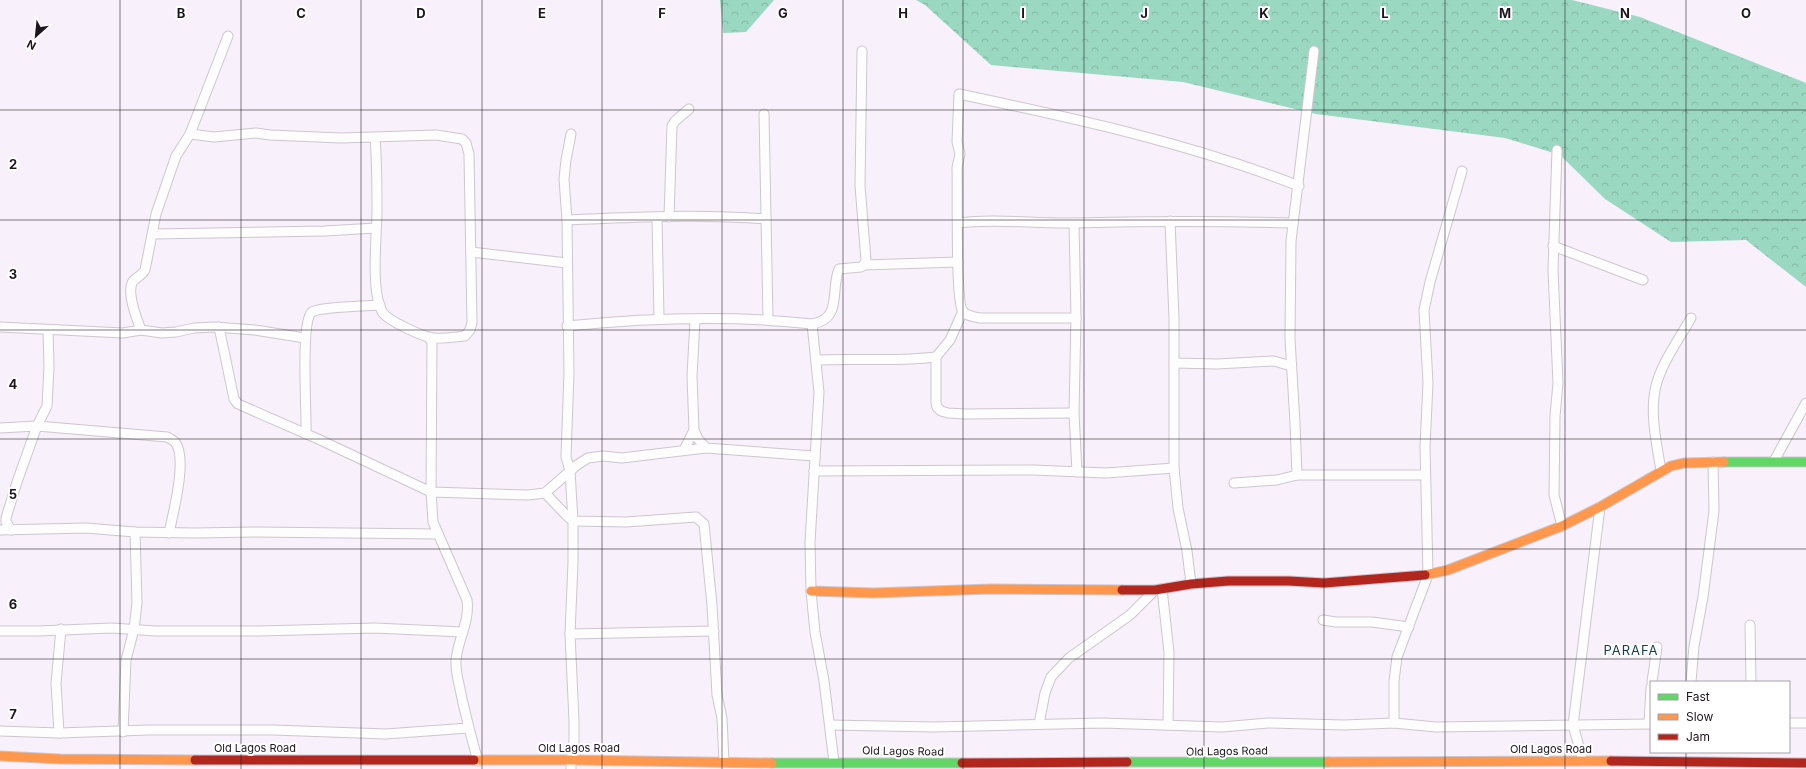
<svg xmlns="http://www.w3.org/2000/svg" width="1806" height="769" font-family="Inter,sans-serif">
	<defs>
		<pattern id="forest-crowns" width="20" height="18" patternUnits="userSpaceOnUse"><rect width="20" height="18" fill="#9ad8c2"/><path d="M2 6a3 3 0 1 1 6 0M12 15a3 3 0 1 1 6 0" fill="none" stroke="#84b8a6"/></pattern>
	</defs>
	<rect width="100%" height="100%" fill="#f8f0fa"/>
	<!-- forest -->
	<g fill="url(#forest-crowns)">
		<path d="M720,0H774L746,32L723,33Z"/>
		<path d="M916,0H1572L1640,17L1806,83V287L1746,240L1671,242L1605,199L1560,155L1505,138L1316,114L1183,82L991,65L925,5Z"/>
	</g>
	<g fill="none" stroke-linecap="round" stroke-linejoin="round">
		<defs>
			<g id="street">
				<path d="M764,114L768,319"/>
				<path d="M190,134L214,137L256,133L270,135L341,138L436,135L462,139L466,143L469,154L472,323L470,330L465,336C454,337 439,340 428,337C418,334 389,321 383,313C370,293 377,234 377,210C377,186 377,162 375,137"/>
				<path d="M1557,150L1553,270L1558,383L1555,416L1554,495L1562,526"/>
				<path d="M657,217L659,319"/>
				<path d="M669,217L672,126L675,121L689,109"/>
				<path d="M567,220C633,217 700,214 766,219"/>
				<path d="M1170,221L1174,318V468L1178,508L1187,551L1191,584"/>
				<path d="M958,223C996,218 1035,224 1074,223C1147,221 1220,221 1293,223"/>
				<path d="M1074,223L1076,318L1074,413L1077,472"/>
				<path d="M153,234L325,231L376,228"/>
				<path d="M1553,246L1643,280"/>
				<path d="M471,252L567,263"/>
				<path d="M864,265L958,262"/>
				<path d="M1076,318H980C975,317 967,316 963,312C955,302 958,190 957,168L960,154L957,142L959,94C1073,118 1189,143 1299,186"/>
				<path d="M695,320L692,376L694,430L698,439L706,448"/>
				<path d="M812,324L819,392L810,542L811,591L815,632L824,681L834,762"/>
				<path d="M567,326C648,318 732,315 812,324C843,319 830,290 839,269L861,267L864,265L866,260L860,186L862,51"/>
				<path d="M0,327L123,333L141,330L162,333L176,332L194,328L214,327L255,330L305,338"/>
				<path d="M219,327L234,399L238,404L318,439L431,492L528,495L545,493L577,465L588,458L603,456L622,458L706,448L814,456"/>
				<path d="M141,330C137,319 127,295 132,283C134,278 142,276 145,270L156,214L176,156L190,134L228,36"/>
				<path d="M429,337L432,343L431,492L433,522L467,600C470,621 458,639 456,660C455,673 460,686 462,699C467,720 472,741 478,761"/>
				<path d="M936,357V403L937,407L941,411L948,413L965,414L1074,413"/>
				<path d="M816,360C856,358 896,362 936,357L950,340L963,311"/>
				<path d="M1174,363L1217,364L1274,361L1291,366"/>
				<path d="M0,428L37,426L167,437C169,438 173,440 175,442C188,458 173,513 169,533"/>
				<path d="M306,434C307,414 300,321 312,312C319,307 368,306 380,305"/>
				<path d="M684,450L694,430"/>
				<path d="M1774,461L1806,403"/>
				<path d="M814,471L1033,470L1106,473L1174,468"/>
				<path d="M1661,471C1657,445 1650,416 1655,390C1660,365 1678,341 1691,318"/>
				<path d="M1297,475L1295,423L1290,339L1291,241L1314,51"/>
				<path d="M1234,483L1277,480L1297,475H1425"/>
				<path d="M545,493L566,515L573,521L626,522L696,517L704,524L712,605L717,695L722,718L724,762"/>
				<path d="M0,530L86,528L135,532L195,533L255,532L438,534"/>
				<path d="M11,530L6,522V518L17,482L37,426L47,406L49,367L48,330"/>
				<path d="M1162,589L1169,652L1168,725"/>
				<path d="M1323,620L1336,622H1372L1409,627"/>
				<path d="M1750,625L1751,682"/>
				<path d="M0,631H38L112,628L155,631H259L375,628L463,632"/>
				<path d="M570,634L714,631"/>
				<path d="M1652,682L1657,647"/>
				<path d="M1691,682L1694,646L1703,597L1714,511L1713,462"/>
				<path d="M1394,723V681L1397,657L1428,575L1425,446L1428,383L1424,310L1430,282L1462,171"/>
				<path d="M1789,723H1806"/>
				<path d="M1039,724L1045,693L1051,677L1069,658L1130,615L1155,590"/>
				<path d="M1649,724L1651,687"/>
				<path d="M830,725L934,727L1102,723L1222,727L1268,723L1344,725L1394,723L1436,727L1651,724"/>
				<path d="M0,731L59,733L148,730H273L386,734L468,728"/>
				<path d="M123,732L126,660L134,629L137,603L135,532"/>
				<path d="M59,733L56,683L61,629"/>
				<path d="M1583,761L1573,725L1600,507"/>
				<path d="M571,769V760L574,741V721L570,634L573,562V521L570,471L566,457L569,373L567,220L564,179L566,160L571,134"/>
			</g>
			<g id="fast">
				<path d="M1724,462H1806"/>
				<path d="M1127,762H1328"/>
				<path d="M772,763H962"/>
			</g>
			<g id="slow">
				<path d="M1425,575L1448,570L1562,526L1600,507L1671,466L1684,463L1724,462"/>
				<path d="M811,591L873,593L991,589L1122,590"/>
				<path d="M0,756L60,759L195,760"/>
				<path d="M474,760H571L772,763"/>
				<path d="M1328,762L1611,761"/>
			</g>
			<g id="jam">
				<path d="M1122,590H1155L1191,584L1228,581H1289L1324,583L1425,575"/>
				<path d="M195,760H474"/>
				<path d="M1611,761L1806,763"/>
				<path d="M962,763L1127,762"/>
			</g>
		</defs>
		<!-- street casing -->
		<use href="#street" stroke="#cec6cf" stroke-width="11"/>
		<!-- fast casing -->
		<use href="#fast" stroke="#cec6cf" stroke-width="11"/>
		<!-- slow casing -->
		<use href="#slow" stroke="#cec6cf" stroke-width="11"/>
		<!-- jam casing -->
		<use href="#jam" stroke="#cec6cf" stroke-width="11"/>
		<!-- street -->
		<use href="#street" stroke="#fefdfe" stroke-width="9"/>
		<!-- fast -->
		<use href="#fast" stroke="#63d668" stroke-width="9"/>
		<!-- slow -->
		<use href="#slow" stroke="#ff974d" stroke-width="9"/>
		<!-- jam -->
		<use href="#jam" stroke="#b3261e" stroke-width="9"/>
	</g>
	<!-- grid -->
	<path fill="none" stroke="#1d151e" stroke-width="1" stroke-opacity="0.55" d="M120,0V769M241,0V769M361,0V769M482,0V769M602,0V769M722,0V769M843,0V769M963,0V769M1084,0V769M1204,0V769M1324,0V769M1445,0V769M1565,0V769M1686,0V682M0,110H1806M0,220H1806M0,330H1806M0,439H1806M0,549H1806M0,659H1806M1686,752V769"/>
	<g text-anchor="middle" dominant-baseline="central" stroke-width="4" stroke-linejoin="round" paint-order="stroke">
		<!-- street labels -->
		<g font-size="11" fill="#1d151e" stroke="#fff">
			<text x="255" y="748">Old Lagos Road</text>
			<text x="579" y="748">Old Lagos Road</text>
			<text x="1551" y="749">Old Lagos Road</text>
			<text transform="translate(903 751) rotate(1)">Old Lagos Road</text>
			<text transform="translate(1227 751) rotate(-1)">Old Lagos Road</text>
		</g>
		<!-- quarter labels -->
		<g font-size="13" letter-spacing="1" fill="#133d53" stroke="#fff">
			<text x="1631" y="650">PARAFA</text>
		</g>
	</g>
	<g font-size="13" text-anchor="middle" font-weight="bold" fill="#1d151e" stroke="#fff" stroke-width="4" stroke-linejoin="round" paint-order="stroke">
		<text x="181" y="18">B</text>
		<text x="301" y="18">C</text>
		<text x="421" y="18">D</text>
		<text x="542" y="18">E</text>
		<text x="662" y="18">F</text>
		<text x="783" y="18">G</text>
		<text x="903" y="18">H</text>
		<text x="1023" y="18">I</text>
		<text x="1144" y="18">J</text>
		<text x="1264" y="18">K</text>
		<text x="1385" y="18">L</text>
		<text x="1505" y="18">M</text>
		<text x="1625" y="18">N</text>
		<text x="1746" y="18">O</text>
		<text x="13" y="169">2</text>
		<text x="13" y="279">3</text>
		<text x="13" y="389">4</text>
		<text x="13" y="499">5</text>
		<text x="13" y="609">6</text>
		<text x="13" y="719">7</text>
	</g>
	<!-- legend -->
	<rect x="1650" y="681" width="140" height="72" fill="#ffffff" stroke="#a5a1a5"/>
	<rect x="1658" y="694" width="20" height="6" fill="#63d668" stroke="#a5a1a5"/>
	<text x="1686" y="701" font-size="12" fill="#1d151e">Fast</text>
	<rect x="1658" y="714" width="20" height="6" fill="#ff974d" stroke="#a5a1a5"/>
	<text x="1686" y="721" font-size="12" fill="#1d151e">Slow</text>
	<rect x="1658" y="734" width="20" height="6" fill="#b3261e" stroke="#a5a1a5"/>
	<text x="1686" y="741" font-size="12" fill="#1d151e">Jam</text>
	<!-- north arrow -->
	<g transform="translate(36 36) rotate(207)" stroke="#ffffff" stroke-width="3" paint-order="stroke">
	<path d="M0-3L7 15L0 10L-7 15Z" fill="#1d151e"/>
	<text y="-6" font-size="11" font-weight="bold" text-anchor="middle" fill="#1d151e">N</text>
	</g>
</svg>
